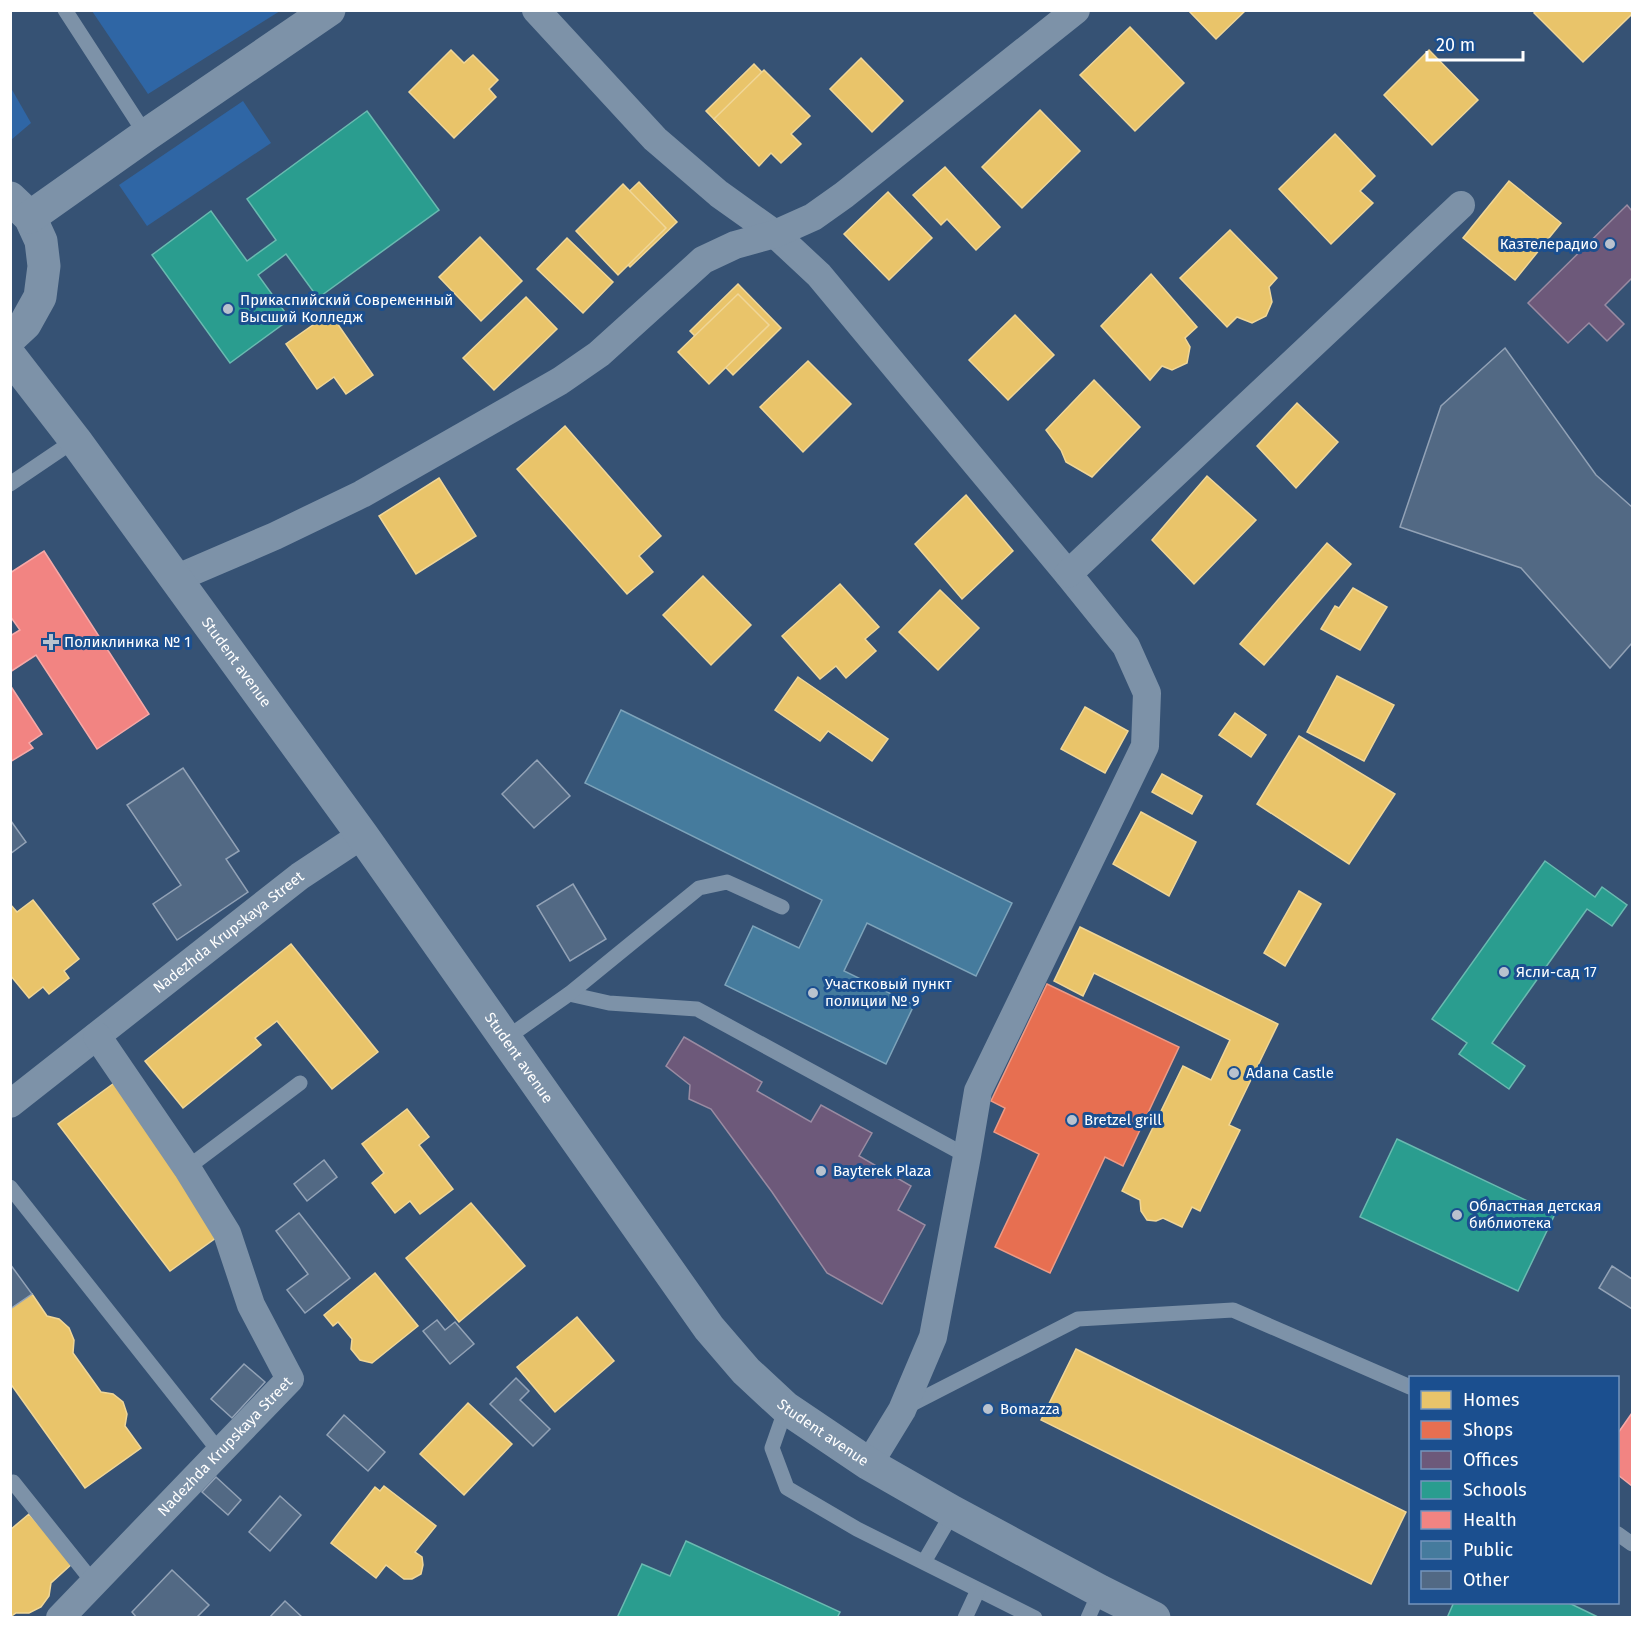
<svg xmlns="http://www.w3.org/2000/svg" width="1643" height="1628" font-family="'Fira Sans',sans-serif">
	<rect width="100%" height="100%" fill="#365274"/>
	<!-- green -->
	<g fill="#2f66a5">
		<path d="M92,11H280L148,94Z"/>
		<path d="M11,88L31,123L11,140H10Z"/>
		<path d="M243,101L271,143L147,226L119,185Z"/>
	</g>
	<!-- homes -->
	<g fill="#e9c46a" stroke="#f0d697" stroke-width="1.5">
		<path d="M1188,10H1246L1216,39Z"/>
		<path d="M1536,10H1630L1632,14L1583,62L1534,13Z"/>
		<path d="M1130,27L1184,83L1135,131L1080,75Z"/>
		<path d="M451,50L464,63L473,55L498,80L489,89L496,97L454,138L409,92Z"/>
		<path d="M1429,50L1478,100L1432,145L1384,95Z"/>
		<path d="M861,58L903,101L872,132L830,89Z"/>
		<path d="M754,64L797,108L749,155L706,111Z"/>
		<path d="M764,70L810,116L791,134L801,144L781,163L771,153L759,166L714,119Z"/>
		<path d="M1040,110L1080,151L1022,208L982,167Z"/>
		<path d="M1335,134L1375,176L1360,191L1373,203L1331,244L1279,189Z"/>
		<path d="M945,167L1000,227L976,250L947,219L941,225L913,195Z"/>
		<path d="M1509,181L1561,223L1515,280L1463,238Z"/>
		<path d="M639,182L677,222L630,267L592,227Z"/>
		<path d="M623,184L666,228L618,275L576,231Z"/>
		<path d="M888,192L932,238L889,280L844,234Z"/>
		<path d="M1230,230L1277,278L1269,287L1272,302L1266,316L1252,323L1237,317L1227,327L1180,278Z"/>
		<path d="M480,237L522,281L481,321L439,277Z"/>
		<path d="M567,238L613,282L583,313L537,269Z"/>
		<path d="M1151,274L1197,327L1185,338L1190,347L1187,363L1172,370L1162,366L1150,380L1101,326Z"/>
		<path d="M738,284L781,328L733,375L690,331Z"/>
		<path d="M738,294L769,325L709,384L678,352Z"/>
		<path d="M526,297L557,329L494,390L463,358Z"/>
		<path d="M330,313L373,375L346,394L334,377L317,389L286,344Z"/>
		<path d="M1015,315L1054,355L1008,400L969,360Z"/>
		<path d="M808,361L851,404L803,452L760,407Z"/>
		<path d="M1094,380L1140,427L1092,477L1066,462L1061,450L1046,430Z"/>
		<path d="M1297,403L1338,442L1296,488L1257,446Z"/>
		<path d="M565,426L661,536L639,556L653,572L627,594L517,469Z"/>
		<path d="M1207,476L1256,520L1194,584L1152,540Z"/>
		<path d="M439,478L476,536L416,574L379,516Z"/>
		<path d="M966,495L1013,551L962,599L915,544Z"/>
		<path d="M1327,543L1351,564L1264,665L1240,644Z"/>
		<path d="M703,576L751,625L711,665L663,615Z"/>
		<path d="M840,584L879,627L865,639L876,651L846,678L836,666L820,679L782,636Z"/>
		<path d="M1353,588L1387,607L1360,650L1321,629L1335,606L1339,608Z"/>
		<path d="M940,590L979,628L938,670L899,632Z"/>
		<path d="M1337,676L1394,705L1364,761L1307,732Z"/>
		<path d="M798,677L888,739L872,761L828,731L820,741L775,710Z"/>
		<path d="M1085,707L1128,731L1105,773L1061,749Z"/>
		<path d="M1235,713L1266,735L1251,757L1219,735Z"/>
		<path d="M1299,736L1395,794L1349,864L1257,804Z"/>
		<path d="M1162,774L1202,796L1192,814L1152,792Z"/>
		<path d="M1141,812L1196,842L1169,896L1113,864Z"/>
		<path d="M1299,891L1321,904L1285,966L1264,953Z"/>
		<path d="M33,900L79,959L64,971L69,978L49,994L43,987L29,998L10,975V904L17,912Z"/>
		<path d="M1080,927L1278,1024L1229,1125L1240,1130L1200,1211L1192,1207L1182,1227L1163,1218L1156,1221L1147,1220L1141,1211L1140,1200L1122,1191L1183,1066L1211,1080L1230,1040L1094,973L1083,996L1054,981Z"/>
		<path d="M291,944L378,1052L332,1089L277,1021L255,1038L261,1045L183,1108L145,1061Z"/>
		<path d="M117,1081L224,1232L170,1271L58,1124Z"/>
		<path d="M407,1109L429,1137L419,1145L453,1189L420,1214L410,1201L395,1213L372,1183L384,1173L362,1144Z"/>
		<path d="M471,1203L525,1266L459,1322L406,1258Z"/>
		<path d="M375,1273L418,1326L372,1363L360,1360L351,1349L352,1339L338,1322L333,1326L324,1315Z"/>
		<path d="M32,1294L47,1316L59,1319L69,1328L74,1340L73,1353L101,1392L113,1394L123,1402L127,1414L125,1426L141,1448L85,1488L10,1383V1309Z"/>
		<path d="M577,1317L614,1361L555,1412L517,1367Z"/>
		<path d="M1076,1349L1406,1512L1371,1584L1041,1420Z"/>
		<path d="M468,1403L512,1444L464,1495L420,1454Z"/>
		<path d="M384,1486L436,1526L415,1552L422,1557L423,1565L421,1574L412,1579H404L386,1565L376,1578L331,1543L375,1487L380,1491Z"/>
		<path d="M29,1514L73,1563L51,1583L49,1596L41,1607L29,1613H16L10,1617V1530Z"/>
	</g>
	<!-- shops -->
	<path fill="#e76f51" stroke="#ee9a85" stroke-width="1.5" d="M1047,984L1179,1047L1123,1166L1105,1157L1050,1273L995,1247L1039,1154L994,1132L1005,1108L991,1101Z"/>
	<!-- offices -->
	<g fill="#6d597a" stroke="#998ba2" stroke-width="1.5">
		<path d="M1627,205L1632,211V278L1605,305L1624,324L1607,341L1589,323L1568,343L1528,303Z"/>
		<path d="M684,1037L762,1082L757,1091L811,1122L821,1105L872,1133L859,1156L911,1186L898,1210L925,1225L882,1304L827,1273L772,1192L711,1109L689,1099L690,1085L666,1066Z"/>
	</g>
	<!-- schools -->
	<g fill="#2a9d8f" stroke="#6abab1" stroke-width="1.5">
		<path d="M367,111L439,210L318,298L286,254L258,275L290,319L230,363L152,255L211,211L247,261L276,240L247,199Z"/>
		<path d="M1545,861L1595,897L1602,887L1627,905L1612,926L1587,909L1492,1043L1525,1066L1509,1089L1459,1054L1467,1043L1432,1019Z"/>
		<path d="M1397,1139L1555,1214L1518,1291L1360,1217Z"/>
		<path d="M686,1541L840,1612L837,1618H617L642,1564L670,1576Z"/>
		<path d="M1454,1602H1567L1600,1618H1447Z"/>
	</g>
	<!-- health -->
	<g fill="#f28482" stroke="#f6a9a8" stroke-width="1.5">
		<path d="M44,551L149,714L97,749L36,655L10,672V636L20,630L10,616V573Z"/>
		<path d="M10,685L42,734L29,743L33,748L10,762Z"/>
		<path d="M1632,1413V1486L1618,1475V1433Z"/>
	</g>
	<!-- public -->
	<path fill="#457b9d" stroke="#7da3ba" stroke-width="1.5" d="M621,710L1012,903L976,976L867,923L844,971L914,1005L886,1064L725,985L753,926L799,948L822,900L585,783Z"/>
	<!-- building -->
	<g fill="#526984" stroke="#92a2b6" stroke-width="1.5">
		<path d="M1505,348L1596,475L1632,507V643L1610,668L1521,568L1400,527L1441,406Z"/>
		<path d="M537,760L570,796L534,828L502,794Z"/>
		<path d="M183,768L239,851L226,859L248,892L177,940L153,904L181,885L127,805Z"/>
		<path d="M11,821L26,842L10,854V821Z"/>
		<path d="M573,884L606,939L570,961L537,906Z"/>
		<path d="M324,1160L337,1177L307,1201L294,1184Z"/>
		<path d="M299,1213L350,1278L305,1313L287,1290L308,1274L276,1231Z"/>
		<path d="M10,1264L32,1294L10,1309Z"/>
		<path d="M1612,1266L1632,1279V1309L1599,1288Z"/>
		<path d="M437,1320L445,1330L455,1322L474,1344L450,1364L423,1331Z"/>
		<path d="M244,1364L265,1382L232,1418L211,1399Z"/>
		<path d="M516,1378L529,1391L520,1400L550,1429L533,1446L490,1404Z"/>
		<path d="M344,1415L385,1452L368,1471L327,1435Z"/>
		<path d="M216,1477L241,1500L228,1515L202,1492Z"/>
		<path d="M280,1496L301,1515L270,1551L249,1532Z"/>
		<path d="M172,1570L209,1605L196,1618H137L132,1612Z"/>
		<path d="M285,1601L303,1618H269Z"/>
	</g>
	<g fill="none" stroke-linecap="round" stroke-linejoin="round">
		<!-- service -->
		<g stroke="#7d92a8" stroke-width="15">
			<path d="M65,10L146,135"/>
			<path d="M10,484L75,440"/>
			<path d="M569,994L609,1003L697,1009L967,1156"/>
			<path d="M505,1039L569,994L699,888L727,882L782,907"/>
			<path d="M187,1168L300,1083"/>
			<path d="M10,1187L219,1451"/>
			<path d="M786,1408L772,1448L787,1488L857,1529L1035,1618"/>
			<path d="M904,1408L1078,1319L1233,1310L1410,1387"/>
			<path d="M13,1482L93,1582"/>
			<path d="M1618,1534L1632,1544"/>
			<path d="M924,1562L953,1512"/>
			<path d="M965,1618L978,1590"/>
			<path d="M1088,1618L1100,1591"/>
		</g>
		<!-- minor -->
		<g stroke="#7d92a8" stroke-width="28">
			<path d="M536,10L655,139L719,194L775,234L819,275L1068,574L1126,646L1147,693L1145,746L978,1091L967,1156L933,1337L902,1410L869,1464"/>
			<path d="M1068,574L1461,205"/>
			<path d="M175,579L275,536L362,494L560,381L599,354L703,260L735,245L775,234L813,217L844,195L1076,10"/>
			<path id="s1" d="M10,1104L300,876L362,835"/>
			<path id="s2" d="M60,1618L290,1379L251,1305L227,1233L187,1168L97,1036"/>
		</g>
		<!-- tertiary -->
		<g stroke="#7d92a8" stroke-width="33">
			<path d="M10,198L30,217L41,241L44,266L40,297L25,324L10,338"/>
			<path d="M30,217L146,135L329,10"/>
			<path id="s3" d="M10,356L75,440L362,835L709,1328L746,1371L786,1408L869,1464L953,1512L1100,1591L1154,1618"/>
		</g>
	</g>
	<!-- markers -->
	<g fill="#b9c2ce" stroke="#1b4f8f" stroke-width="2">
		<circle cx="1610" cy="244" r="6"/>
		<circle cx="228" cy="309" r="6"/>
		<path d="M48 633h6v6h6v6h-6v6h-6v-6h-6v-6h6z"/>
		<circle cx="1504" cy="972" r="6"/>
		<circle cx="813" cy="993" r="6"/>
		<circle cx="1234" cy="1073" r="6"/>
		<circle cx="1072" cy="1120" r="6"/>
		<circle cx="821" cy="1171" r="6"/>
		<circle cx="1457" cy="1215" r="6"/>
		<circle cx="988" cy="1409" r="6"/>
	</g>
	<g text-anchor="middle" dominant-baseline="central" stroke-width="6" stroke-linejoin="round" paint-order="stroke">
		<!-- poi labels -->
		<g font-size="15" fill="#fff" stroke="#1b4f8f" text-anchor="start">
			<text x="1598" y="244" text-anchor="end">Казтелерадио</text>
			<text x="240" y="300">Прикаспийский Современный<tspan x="240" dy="17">Высший Колледж</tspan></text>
			<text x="64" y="642">Поликлиника № 1</text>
			<text x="1516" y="972">Ясли-сад 17</text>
			<text x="825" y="984">Участковый пункт<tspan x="825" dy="17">полиции № 9</tspan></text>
			<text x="1246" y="1073">Adana Сastle</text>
			<text x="1084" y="1120">Bretzel grill</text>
			<text x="833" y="1171">Bayterek Plaza</text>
			<text x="1469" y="1206">Областная детская<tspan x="1469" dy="17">библиотека</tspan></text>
			<text x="1000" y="1409">Bomazza</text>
		</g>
		<!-- street labels -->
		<g font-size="15" fill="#fff" stroke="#1b4f8f">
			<text stroke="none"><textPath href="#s3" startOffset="381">Student avenue</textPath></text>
			<text stroke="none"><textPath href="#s1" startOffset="278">Nadezhda Krupskaya Street</textPath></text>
			<text stroke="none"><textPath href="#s3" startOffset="867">Student avenue</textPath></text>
			<text stroke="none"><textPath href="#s3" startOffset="1353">Student avenue</textPath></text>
			<text stroke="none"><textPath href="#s2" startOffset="238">Nadezhda Krupskaya Street</textPath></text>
		</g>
	</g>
	<!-- border -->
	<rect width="1643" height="1628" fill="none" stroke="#ffffff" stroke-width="24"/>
	<!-- legend -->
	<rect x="1409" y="1376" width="210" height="228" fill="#1b4f8f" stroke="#7695bc" stroke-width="1.5"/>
	<rect x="1421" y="1391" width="30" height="18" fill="#e9c46a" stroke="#7695bc" stroke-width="1.5"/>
	<text x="1463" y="1406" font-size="18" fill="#ffffff">Homes</text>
	<rect x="1421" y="1421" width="30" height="18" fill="#e76f51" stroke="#7695bc" stroke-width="1.5"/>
	<text x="1463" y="1436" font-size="18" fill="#ffffff">Shops</text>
	<rect x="1421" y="1451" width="30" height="18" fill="#6d597a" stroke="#7695bc" stroke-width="1.5"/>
	<text x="1463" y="1466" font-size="18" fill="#ffffff">Offices</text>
	<rect x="1421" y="1481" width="30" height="18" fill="#2a9d8f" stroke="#7695bc" stroke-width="1.5"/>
	<text x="1463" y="1496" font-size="18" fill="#ffffff">Schools</text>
	<rect x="1421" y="1511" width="30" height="18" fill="#f28482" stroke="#7695bc" stroke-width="1.5"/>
	<text x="1463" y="1526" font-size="18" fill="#ffffff">Health</text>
	<rect x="1421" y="1541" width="30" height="18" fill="#457b9d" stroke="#7695bc" stroke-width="1.5"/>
	<text x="1463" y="1556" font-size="18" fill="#ffffff">Public</text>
	<rect x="1421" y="1571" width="30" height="18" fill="#526984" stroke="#7695bc" stroke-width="1.5"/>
	<text x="1463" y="1586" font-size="18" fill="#ffffff">Other</text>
	<!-- scale -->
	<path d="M1427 51v9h96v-9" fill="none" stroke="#ffffff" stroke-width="3"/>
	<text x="1436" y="51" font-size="18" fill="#ffffff" stroke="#1b4f8f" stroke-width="4.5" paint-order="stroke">20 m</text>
</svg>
